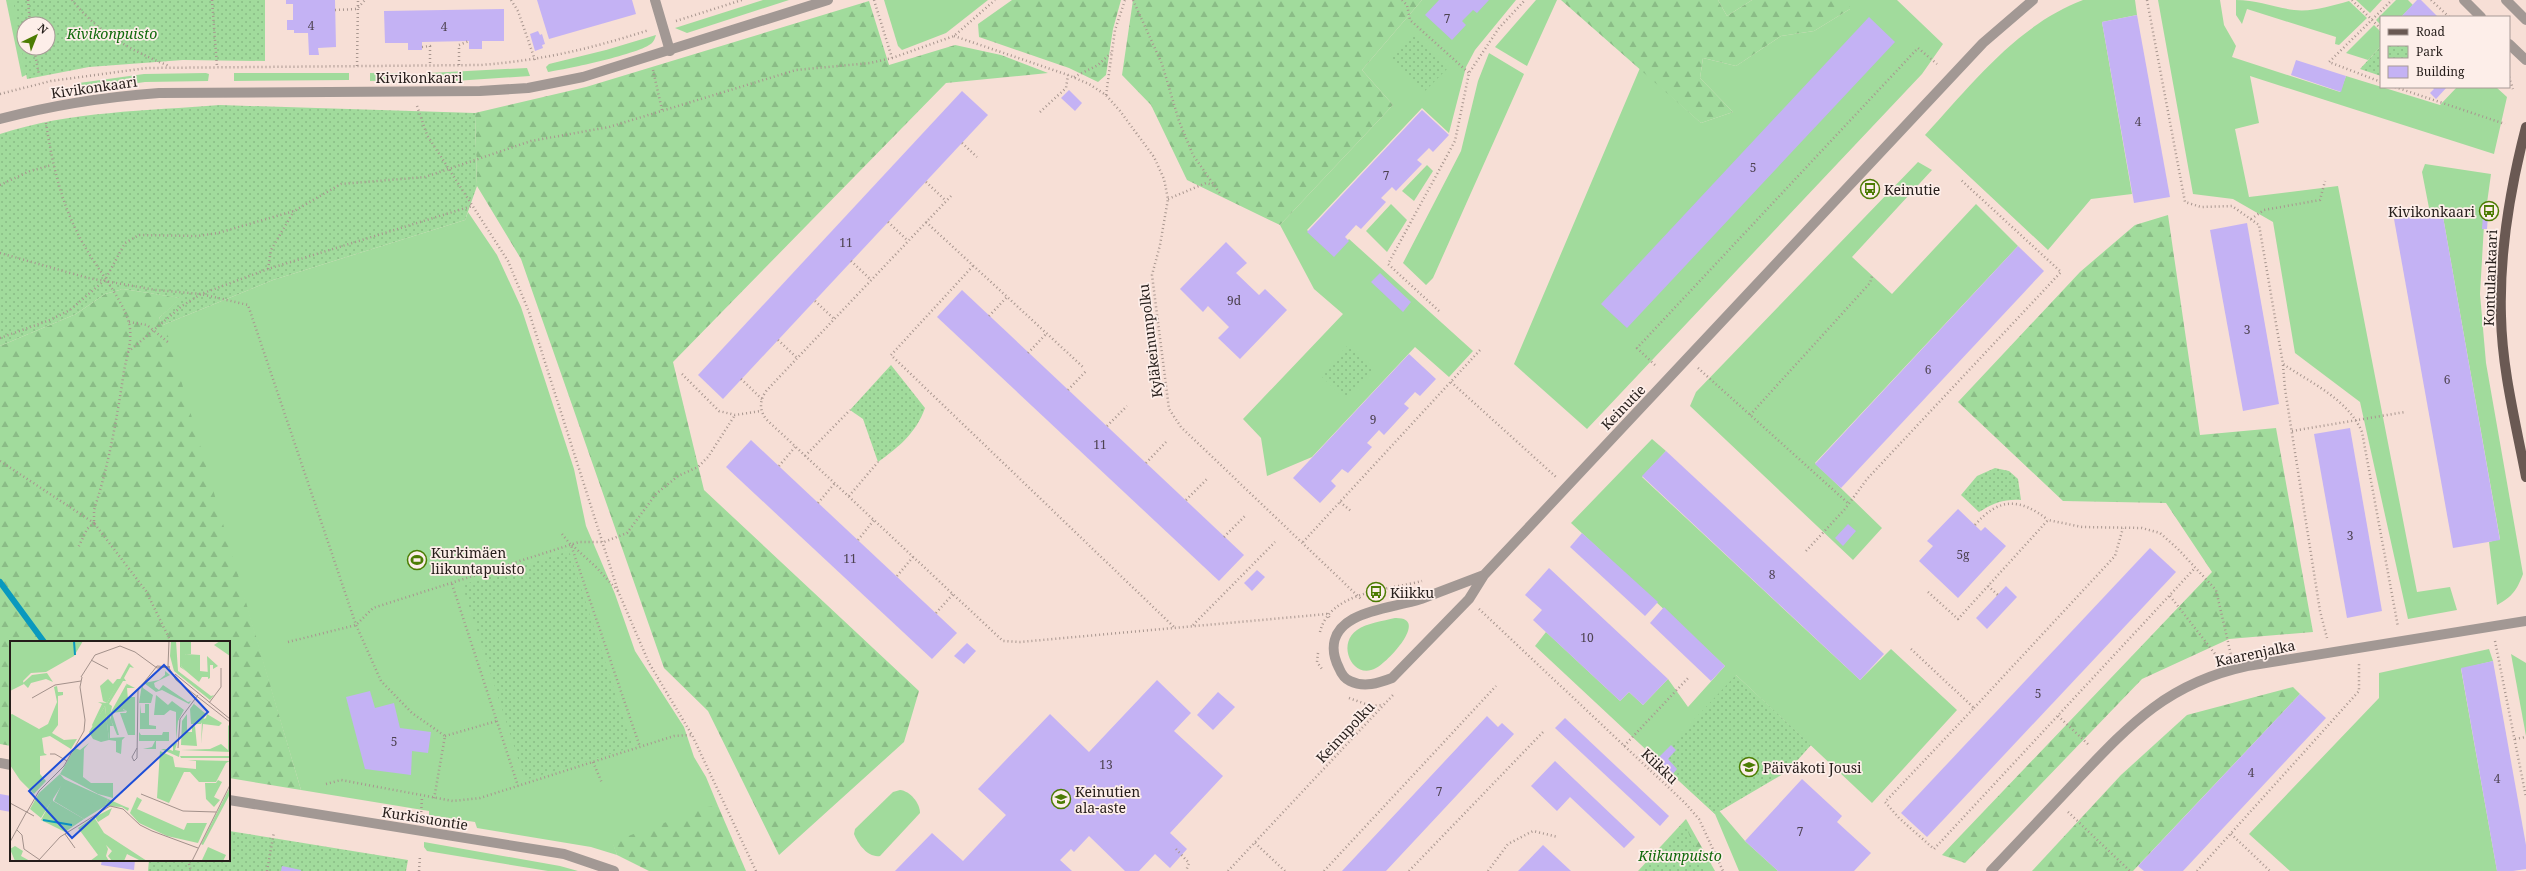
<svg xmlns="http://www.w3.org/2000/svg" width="2526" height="871" font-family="'Noto Serif',serif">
	<defs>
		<pattern id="forest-firs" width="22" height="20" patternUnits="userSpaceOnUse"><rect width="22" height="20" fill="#a1db9c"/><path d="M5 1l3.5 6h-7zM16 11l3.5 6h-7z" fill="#8abc86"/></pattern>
		<pattern id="park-dots" width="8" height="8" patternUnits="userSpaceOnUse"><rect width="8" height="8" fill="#a1db9c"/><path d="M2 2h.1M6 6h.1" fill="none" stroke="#8abc86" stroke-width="1.8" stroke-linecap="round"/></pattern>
	</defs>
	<rect width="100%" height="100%" fill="#f7dfd6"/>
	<!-- green -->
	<g fill="#a1db9c">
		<path d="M6,0H16L30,73L22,77Z"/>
		<path d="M763,0H789L687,33L675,28Z"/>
		<path d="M884,0H988L946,33L902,50L898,46Z"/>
		<path d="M1422,0H1516L1475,50L1466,67L1449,133L1422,108L1307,230L1334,255L1349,239L1473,351L1449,377L1415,347L1312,457L1267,476L1261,438L1243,419L1343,314L1314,289L1280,225L1393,105L1362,70Z"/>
		<path d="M1536,0H1557L1527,66L1495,47Z"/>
		<path d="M1718,0H1752L1727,16Z"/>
		<path d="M1850,0H1897L1943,44L1922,74L1587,429L1514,364L1640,68L1701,123L1733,112L1700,78L1703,58L1736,66L1781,36L1814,31L1850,9Z"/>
		<path d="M2083,0H2135L2137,15L2102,22L2132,194L2091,199L2048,250L1925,135C1972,84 2017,25 2083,0Z"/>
		<path d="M2158,0H2220L2224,25L2236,46L2232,57L2340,92L2346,76L2440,105L2457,87H2496L2507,97L2494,154L2250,76L2259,123L2235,129L2249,197L2338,186L2417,592L2450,587L2457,610L2408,619L2360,402L2295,353L2273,222L2233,199L2193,194Z"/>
		<path d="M2236,0C2257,0 2273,7 2294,10C2313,12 2331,6 2349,1L2367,18L2339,45L2335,44L2336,37L2247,9L2242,24L2236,15Z"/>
		<path d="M2356,0H2382L2370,13Z"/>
		<path d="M2396,0H2408L2413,5L2401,17H2381V25L2376,20Z"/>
		<path d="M2374,25L2381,32V46L2368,60L2346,53Z"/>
		<path d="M656,35C655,38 654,41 652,43C640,54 567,69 548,72L546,67L549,64L606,50Z"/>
		<path d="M1489,53L1524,74L1433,278L1426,285L1403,263L1461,151L1478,81Z"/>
		<path d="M527,68L530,76L425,83V75L429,73Z"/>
		<path d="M206,73L209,74L208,81L145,82L81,91L79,83L144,74Z"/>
		<path d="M234,73H349V80L234,81Z"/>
		<path d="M370,73H408L413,76V83L406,80L370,81Z"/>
		<path d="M1918,162L1932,170L1852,257L1892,294L1976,204L2018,246L1815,463L1882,528L1853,560L1690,406L1696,392Z"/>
		<path d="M2425,164L2491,174L2484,225L2480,294L2486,363L2523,574C2517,590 2512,597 2497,605L2489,542L2500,539L2442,211L2430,213L2422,172Z"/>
		<path d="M1427,165L1433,171L1414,201L1402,191Z"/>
		<path d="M1391,204L1407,220L1387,252L1366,231Z"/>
		<path d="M468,212L497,255L521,307L574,469L586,526L615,594L635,651L684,727L694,757L706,777L718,806L613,843L617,855L591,847L477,828L475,822L429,815V811L301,790L163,325L273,280L465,220Z"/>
		<path d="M1652,439L1666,451L1642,477L1860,680L1891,649L1957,710L1872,803L1736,675L1716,807L1745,841L1778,871H1739L1715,814L1535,646L1546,632L1620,701L1629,692L1643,705L1668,679L1688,707L1725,666L1571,523Z"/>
		<path d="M1395,618C1431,617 1387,663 1376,668C1353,681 1336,644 1357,630C1367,623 1383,621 1395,618Z"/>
		<path d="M2489,649L2493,661L2461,669L2497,871H2290L2249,834L2379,698V673Z"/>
		<path d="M2511,654L2526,663V736Z"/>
		<path d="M900,790C910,791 920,803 920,813L880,856C868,858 858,844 854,834L855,829L893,792Z"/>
		<path d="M424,842L560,866L578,871H548L427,851L424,847Z"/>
	</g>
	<!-- forest -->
	<g fill="url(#forest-firs)">
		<path d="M1012,0H1121L1113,29L1106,75L1098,82L1069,68L979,37L978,24Z"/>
		<path d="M1133,0H1422L1362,70L1393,105L1280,225L1187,180L1151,105L1122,75Z"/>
		<path d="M1561,0H1718L1727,16L1752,0H1850V9L1814,31L1781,36L1736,66L1703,58L1700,78L1733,112L1701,123Z"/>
		<path d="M869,1L889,65L955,45L1001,55L1048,73L946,83L673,362L704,490L919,691L904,742L779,855L708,711L664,668L521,259L477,186L475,113L586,87Z"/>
		<path d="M2168,215L2200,435L2276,428L2313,632L2229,639L2142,679L1965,863L1942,855L2212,572L2166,503L2063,501L1958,402L2080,272L2135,225Z"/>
		<path d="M123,289L181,298L159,318L166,329L301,790L229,778V642H11V746L0,744V346L76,314L105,294Z"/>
		<path d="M2293,687L2300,694L2133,871H2032L2121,775L2187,715Z"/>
		<path d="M718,806L746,871H649L617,855L612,842L707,807Z"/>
		<path d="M1686,819L1715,871H1638Z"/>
	</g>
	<!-- park -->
	<g fill="url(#park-dots)" fill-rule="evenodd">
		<path d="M13,0H265V61L183,60L89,67L27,79ZM24,24H48V48H24Z"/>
		<path d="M1412,34L1447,69L1424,92L1389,57Z"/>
		<path d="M2381,46V76L2360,69Z"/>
		<path d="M220,105L475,113L477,186L465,220L273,280L163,325L159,318L180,298L123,289L105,294L76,314L0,346V134C70,111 147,111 220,105Z"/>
		<path d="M1349,344L1374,368L1345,399L1320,375Z"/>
		<path d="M891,365L925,408C916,433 899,447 878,462L863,419L850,410Z"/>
		<path d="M1995,468L2009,471L2018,479L2021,500C2003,499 1994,503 1979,512L1961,495L1977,476Z"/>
		<path d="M569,551L633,747L525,780L462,585Z"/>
		<path d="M1736,675L1811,745L1788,771L1715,814L1656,760Z"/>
		<path d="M1685,825L1705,871H1643Z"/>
		<path d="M229,831L408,860L406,871H148L149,860H229Z"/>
	</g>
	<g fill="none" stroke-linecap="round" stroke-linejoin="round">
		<!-- stream -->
		<path stroke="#0a99be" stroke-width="6" d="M0,582L44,642"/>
	</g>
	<!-- building -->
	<g fill="#c4b2f4">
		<path d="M286,0H335L336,47L318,48L319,55H309L308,33H294V30H287V20H293V4H286Z"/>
		<path d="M537,0H632L636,14L549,39Z"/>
		<path d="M1439,0H1489L1477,13L1473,10L1462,21L1466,25L1452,40L1425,15Z"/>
		<path d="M2417,0H2421L2438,17H2401Z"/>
		<path d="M504,9V41H482V49H469V41L422,42V50H408V43H385L384,11Z"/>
		<path d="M2137,15L2170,197L2134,203L2102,22Z"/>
		<path d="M1869,17L1895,42L1627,328L1601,304Z"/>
		<path d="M538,31L540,35L542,34L545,44L542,45L543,48L535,51L530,34Z"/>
		<path d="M2296,60L2346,76L2341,92L2291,75Z"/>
		<path d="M2432,87H2447L2436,99L2430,93L2434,89Z"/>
		<path d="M1069,90L1082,103L1075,111L1061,98Z"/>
		<path d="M962,91L988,115L723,399L698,375Z"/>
		<path d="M1422,110L1449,135L1433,152L1429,148L1417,160L1422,164L1396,191L1392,187L1381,198L1386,202L1361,229L1356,225L1345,237L1349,241L1334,257L1307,232Z"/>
		<path d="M2442,211L2500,540L2453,548L2394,219Z"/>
		<path d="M2483,215L2488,216L2487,229H2482Z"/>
		<path d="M2247,223L2279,404L2243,411L2210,230Z"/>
		<path d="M1226,242L1247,263L1236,273L1259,295L1265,289L1287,310L1240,359L1218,338L1229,327L1208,306L1203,312L1180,289Z"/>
		<path d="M2018,246L2044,271L1841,488L1815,464Z"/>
		<path d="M1380,273L1411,302L1403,312L1371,282Z"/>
		<path d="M962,290L1244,555L1219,581L937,317Z"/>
		<path d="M1409,354L1436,379L1420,396L1415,392L1404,404L1409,408L1384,435L1379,430L1367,443L1372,447L1348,473L1342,469L1331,481L1336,486L1320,503L1293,478Z"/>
		<path d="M2350,428L2382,611L2347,618L2314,434Z"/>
		<path d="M751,440L957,633L932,659L726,467Z"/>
		<path d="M1666,451L1884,654L1860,680L1642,476Z"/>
		<path d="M1958,509L1981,531L1985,527L2006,546L1958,598L1919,561L1933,546L1927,541Z"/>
		<path d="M1848,524L1856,531L1843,546L1835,538Z"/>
		<path d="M1582,533L1658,602L1645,616L1570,547Z"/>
		<path d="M2150,548L2176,572L1927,837L1901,813Z"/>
		<path d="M1549,568L1668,679L1643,705L1629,692L1620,701L1533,620L1542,610L1525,595Z"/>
		<path d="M1257,570L1265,577L1252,591L1244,583Z"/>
		<path d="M2006,586L2017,597L1987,629L1976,618Z"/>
		<path d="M1381,587L1382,592L1369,596L1368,591Z"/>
		<path d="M1664,607L1725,666L1711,681L1650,623Z"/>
		<path d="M967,643L976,651L964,664L954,656Z"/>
		<path d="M2493,661L2526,845V869L2513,871H2497L2461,668Z"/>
		<path d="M1157,680L1191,713L1174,731L1223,776L1170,833L1187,849L1170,868L1155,854L1139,871H1125L1089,836L1074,852L1071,849L1060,860L1072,871H895L932,833L963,861L1006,815L978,789L1050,714L1089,752Z"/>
		<path d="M370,691L375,708L394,703L400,728L431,732L428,753L412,751L411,775L365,769L346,697Z"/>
		<path d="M1218,692L1235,707L1213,730L1197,715Z"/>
		<path d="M2300,694L2326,718L2183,871H2144L2138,866Z"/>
		<path d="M1487,716L1498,727L1502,723L1514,734L1386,871H1342Z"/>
		<path d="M1565,718L1669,816L1660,826L1555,728Z"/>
		<path d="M1671,745L1676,750L1668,759L1677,769L1672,775L1656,760Z"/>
		<path d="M1555,761L1635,837L1624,848L1570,797L1557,811L1531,786Z"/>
		<path d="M1802,779L1842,816L1837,822L1871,853L1854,871H1778L1745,841Z"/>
		<path d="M0,794L11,796V812L0,810Z"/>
		<path d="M1543,845L1571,871H1518Z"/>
		<path d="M102,860H135L134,870L101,865Z"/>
		<path d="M282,866L301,870V871H281Z"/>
	</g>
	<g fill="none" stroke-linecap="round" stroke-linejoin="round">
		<!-- path -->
		<g stroke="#a8968f" stroke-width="2.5" stroke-dasharray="1 3" stroke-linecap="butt">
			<path d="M28,0L30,24"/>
			<path d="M72,0C97,32 132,51 169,66"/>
			<path d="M212,0L217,66"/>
			<path d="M511,0L518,11L535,60"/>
			<path d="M874,0L892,58"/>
			<path d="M1133,0L1162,64L1179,121L1193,155L1221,195"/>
			<path d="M1402,0L1407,5L1410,20L1469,73"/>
			<path d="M2147,0L2185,202L2201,207L2232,206L2259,225L2283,364C2311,383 2348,399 2362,432L2398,627"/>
			<path d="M2352,0L2381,29"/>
			<path d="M2431,0L2449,17"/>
			<path d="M335,10L357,9L365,0"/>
			<path d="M676,21L742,0"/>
			<path d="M954,36L1068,75L1089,84L1106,95L1120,111L1154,157L1164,179L1168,199L1160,245L1152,275L1169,409L1181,427L1361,599"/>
			<path d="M422,47L430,46V66"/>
			<path d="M34,48L39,75"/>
			<path d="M459,65V45L469,41"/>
			<path d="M357,66L358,0"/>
			<path d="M653,70L662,110"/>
			<path d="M1074,77L1098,65L1111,53"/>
			<path d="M2509,77L2513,89"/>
			<path d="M2381,82L2329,62L2392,0"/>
			<path d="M2395,87L2505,124"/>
			<path d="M0,94L51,81L147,68L481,65C543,60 590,49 649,30"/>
			<path d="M1106,95L1115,30L1125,0"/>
			<path d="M417,106L427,135L508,261L529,312L618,591L649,663L692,735L756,871"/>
			<path d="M1040,112L1066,88L1068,75"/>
			<path d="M46,123C53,168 62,207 85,247C97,268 123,300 129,323C133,339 127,355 124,371C117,418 109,464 94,510V523L146,591L171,642"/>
			<path d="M962,143L977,157"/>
			<path d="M926,182L946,201"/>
			<path d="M0,185L30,171L52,165"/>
			<path d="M951,196L767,390C759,400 759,411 767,420L1003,641L1020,642L1327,614L1330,618"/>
			<path d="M1168,199L1206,183L1213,185"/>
			<path d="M2251,219L2264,210L2320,200L2325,181"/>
			<path d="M888,222L908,241"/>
			<path d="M926,222L1083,367"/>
			<path d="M0,253L88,278L156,290L201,294L248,305L356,625L381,681L412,713L445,736L434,799"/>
			<path d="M851,261L871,280"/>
			<path d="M973,266L891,355L1174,627"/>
			<path d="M268,269L271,250L294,211"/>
			<path d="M815,301L834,319"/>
			<path d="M1439,311L1388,264L1455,141L1469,73L1499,28L1525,0"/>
			<path d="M989,316L1007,297"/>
			<path d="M129,322L147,325L169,343"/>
			<path d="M0,338L50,320L70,310L105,280L125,243L139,235L198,236L218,233L294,211L341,184L425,177L531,141L609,127L796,70L870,63L892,58L954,36L995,0"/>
			<path d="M778,340L797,358"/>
			<path d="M128,352L182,306L201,294L268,269L472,206"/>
			<path d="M1028,353L1047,333"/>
			<path d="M1655,365L1637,348L1918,48L1937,64"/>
			<path d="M2283,365L2285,389L2320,611L2327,638"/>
			<path d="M1698,368L1849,504"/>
			<path d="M682,374L719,411L735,415L761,411"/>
			<path d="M741,379L762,399"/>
			<path d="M1451,382L1556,477"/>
			<path d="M1068,390L1087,370"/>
			<path d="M1750,415L1870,283L1872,276"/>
			<path d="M1107,426L1127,406"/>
			<path d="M2292,431L2405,412"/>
			<path d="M805,456L850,410"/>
			<path d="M0,461L94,523L87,529L78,548"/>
			<path d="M1146,463L1166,442"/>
			<path d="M779,466L795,447"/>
			<path d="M849,496L878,462"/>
			<path d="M1186,500L1207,479"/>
			<path d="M1340,502L1351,511"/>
			<path d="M818,503L835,483"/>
			<path d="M1975,525C1999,497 2020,498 2048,520"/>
			<path d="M562,534L571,545L640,747"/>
			<path d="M1224,537L1246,515"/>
			<path d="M858,540L874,520"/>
			<path d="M1303,542L1481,349"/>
			<path d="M572,545L596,567L618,591"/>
			<path d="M1806,551L1845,509L1867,479L2061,272L1961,180"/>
			<path d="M897,576L913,557"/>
			<path d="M452,584L518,786"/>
			<path d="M1988,586L1998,595"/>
			<path d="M1928,592L1958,619L2048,520L2082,527L2142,528L2160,533L2178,549L2216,590L2231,655"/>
			<path d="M2170,596L2219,659"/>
			<path d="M1479,609L1685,803L1699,819L1723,871"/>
			<path d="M936,613L953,594"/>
			<path d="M1193,625L1275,542"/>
			<path d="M1320,632C1330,591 1388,590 1422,581"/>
			<path d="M2495,641L2526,797"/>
			<path d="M288,642L356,625L373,608L579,542H604L627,533L656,494L678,476L698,467L708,457L735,415"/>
			<path d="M1911,649L1974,708L1885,802L1899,818L1934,849L2195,568"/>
			<path d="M1318,653L1317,662L1322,669"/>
			<path d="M1349,698L1371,706L1382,705"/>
			<path d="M1974,708L2115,556L2123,528"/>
			<path d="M2058,716L2090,746"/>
			<path d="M445,736L497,721"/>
			<path d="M2515,739L2526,737"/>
			<path d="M1624,746L1689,677"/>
			<path d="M593,762L602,783"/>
			<path d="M326,784L341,780L453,801L480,798L652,743L674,736L692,735"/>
			<path d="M2068,812L2130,871"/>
			<path d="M421,816L422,797"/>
			<path d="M2231,834L2270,871"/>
			<path d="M1255,843L1285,871"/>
			<path d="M1176,849L1189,863L1186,871"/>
			<path d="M188,860L191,871"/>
			<path d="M267,871L274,832"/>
			<path d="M419,871L420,856"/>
			<path d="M1228,871L1393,695"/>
			<path d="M1324,871L1496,686"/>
			<path d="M1409,871L1543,732"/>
			<path d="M1488,871L1508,844L1533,831L1558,837"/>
			<path d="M2197,871L2359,691V662"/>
		</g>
		<!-- minor -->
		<g stroke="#a29894" stroke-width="10">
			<path d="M655,0L670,51"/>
			<path d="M2464,0L2481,17"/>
			<path d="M2506,0L2526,20"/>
			<path d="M2509,44L2526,60"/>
			<path d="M0,119C53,105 105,97 159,93L480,91L528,88L583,77L828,0"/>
			<path d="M1484,575C1463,583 1442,591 1421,599C1399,606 1373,608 1353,619C1333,630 1329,648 1339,668C1341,673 1345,679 1350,681C1364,688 1379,683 1392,678L1469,599L1484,575L1983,43L2033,0"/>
			<path d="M0,763L11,765"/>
			<path d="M229,800L564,854L614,871"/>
			<path d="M1991,871C2019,841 2048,811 2077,780C2130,724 2168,683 2247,666L2526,621"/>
		</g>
		<!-- major -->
		<path stroke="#6a5953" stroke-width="10" d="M2526,127C2510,189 2499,252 2501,316C2502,370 2516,424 2526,477"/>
	</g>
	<!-- icons -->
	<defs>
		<symbol id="bus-ring" viewBox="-11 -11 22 22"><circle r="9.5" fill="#fdeee9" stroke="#4c7c03" stroke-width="1.5"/><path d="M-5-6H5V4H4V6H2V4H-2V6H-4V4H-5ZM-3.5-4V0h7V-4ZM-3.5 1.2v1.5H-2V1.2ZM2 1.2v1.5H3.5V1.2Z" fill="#4c7c03"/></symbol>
		<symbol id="stadium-ring" viewBox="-11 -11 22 22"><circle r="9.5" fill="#fdeee9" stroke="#4c7c03" stroke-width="1.5"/><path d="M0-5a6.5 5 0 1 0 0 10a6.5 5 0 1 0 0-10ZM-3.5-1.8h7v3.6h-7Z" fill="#4c7c03"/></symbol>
		<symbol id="school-ring" viewBox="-11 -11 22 22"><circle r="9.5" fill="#fdeee9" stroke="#4c7c03" stroke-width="1.5"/><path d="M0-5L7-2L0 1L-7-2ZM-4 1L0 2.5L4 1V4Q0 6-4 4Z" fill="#4c7c03"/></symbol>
	</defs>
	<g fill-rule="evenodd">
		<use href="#bus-ring" x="1859" y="178" width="22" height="22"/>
		<use href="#bus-ring" x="2478" y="200" width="22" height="22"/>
		<use href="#stadium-ring" x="406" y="549" width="22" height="22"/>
		<use href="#bus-ring" x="1365" y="581" width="22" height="22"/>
		<use href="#school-ring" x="1738" y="756" width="22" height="22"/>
		<use href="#school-ring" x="1050" y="788" width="22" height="22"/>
	</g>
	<g text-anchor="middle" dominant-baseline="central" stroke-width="3.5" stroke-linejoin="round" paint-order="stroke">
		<!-- number labels -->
		<g font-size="12" fill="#4d4250">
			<text x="1447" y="18">7</text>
			<text x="311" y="25">4</text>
			<text x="444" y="26">4</text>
			<text x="2138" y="121">4</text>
			<text x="1753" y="167">5</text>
			<text x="1386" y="175">7</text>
			<text x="846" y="242">11</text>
			<text x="1234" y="300">9d</text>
			<text x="2247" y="329">3</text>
			<text x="1928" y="369">6</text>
			<text x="2447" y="379">6</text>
			<text x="1373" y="419">9</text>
			<text x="1100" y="444">11</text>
			<text x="2350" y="535">3</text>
			<text x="1963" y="554">5g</text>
			<text x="850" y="558">11</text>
			<text x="1772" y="574">8</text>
			<text x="1587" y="637">10</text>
			<text x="2038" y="693">5</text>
			<text x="394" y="741">5</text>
			<text x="1106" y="764">13</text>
			<text x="2251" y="772">4</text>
			<text x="2497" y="778">4</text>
			<text x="1439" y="791">7</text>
			<text x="1800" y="831">7</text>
		</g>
		<!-- park labels -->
		<g font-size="14" font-style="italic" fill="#10690b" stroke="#fdeee9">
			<text x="112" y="33">Kivikonpuisto</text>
			<text x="1680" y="855">Kiikunpuisto</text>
		</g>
		<!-- street labels -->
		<g font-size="14" fill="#251d1a" stroke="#fdeee9">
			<text x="419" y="77">Kivikonkaari</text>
			<text transform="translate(94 87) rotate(-8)">Kivikonkaari</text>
			<text transform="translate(2490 278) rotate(-88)">Kontulankaari</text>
			<text transform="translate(1150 341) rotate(-97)">Kyläkeinunpolku</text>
			<text transform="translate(1623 407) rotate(-46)">Keinutie</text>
			<text transform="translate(2255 653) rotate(-12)">Kaarenjalka</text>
			<text transform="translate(1345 732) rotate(-47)">Keinupolku</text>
			<text transform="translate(1660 766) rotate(43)">Kiikku</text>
			<text transform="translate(425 818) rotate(9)">Kurkisuontie</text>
		</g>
		<!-- poi labels -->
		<g font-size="14" fill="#251d1a" stroke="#fdeee9" text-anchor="start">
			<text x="1884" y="189">Keinutie</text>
			<text x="2475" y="211" text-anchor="end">Kivikonkaari</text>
			<text x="431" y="552">Kurkimäen<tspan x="431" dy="16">liikuntapuisto</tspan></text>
			<text x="1390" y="592">Kiikku</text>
			<text x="1763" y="767">Päiväkoti Jousi</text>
			<text x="1075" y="791">Keinutien<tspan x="1075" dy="16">ala-aste</tspan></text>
		</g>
	</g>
	<!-- overview -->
	<g transform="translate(10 641)">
		<rect width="220" height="220" fill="#f7dfd6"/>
		<path d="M161,0H166L168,30L201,55L204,54L200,59L164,30L160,15ZM170,0H181V13H176L171,25L176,30L170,26ZM197,15L208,25L203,28V24H200V37L198,38ZM119,22L124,27L120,26L114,37L116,40H113L99,63L102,65L100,76L103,85H100V97L115,96L112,99L111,113L106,111V100L99,99L95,65L83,86L82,84L92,63L88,61L97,62ZM155,30L160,34L144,42L145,46L149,49L153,44L178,61L181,60L179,63L152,49L146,51L134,42L149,39L155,34ZM117,42L112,65L102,72L104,78L102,79L104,78L109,94H107L101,79V71ZM132,43L133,47L143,54L141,62H129ZM117,56H125V94H118L110,72H116L117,70L113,68ZM185,61L184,63L196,73L191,83H181L180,68ZM130,63L131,72H135V63H139V84L146,85V88H130ZM197,73L212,82L209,85L193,83L191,103L192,79L196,77ZM220,83V111L171,109L200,108L211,103L218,109V85ZM129,91L131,94H152L153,91H159V100H146V108H158L163,110V103L167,102L165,109L170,110L169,116L151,108H133L142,106L145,100H129ZM170,115H220V117H171ZM54,138L98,158L95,165L74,178L44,160ZM219,148L220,153L193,204L191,203Z" fill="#a1db9c"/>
		<path d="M162,0H165L164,25L161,16ZM210,0H220V15L204,4ZM176,13L190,14V30L199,31L200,36H192L189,41L176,30L171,25L172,17ZM37,32L43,41L36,38L21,42L18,47L13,42L22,34ZM98,38L103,43L107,38H111L97,62L93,60L90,45ZM117,43L125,47H117L118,59L113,69L117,70L102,72V69L112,65L110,58ZM146,54L158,64L162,60L174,69L168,80L166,99V71L160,69L154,74H144ZM95,65L99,99L91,101L83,98L79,91ZM177,73V91H182V86L185,85L187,105L171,104L172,80ZM79,102L74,108L73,136L81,142H103V157L88,153L50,133L65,107L70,109ZM208,139L212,141L204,156L210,159L204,166L196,158L195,142H206ZM43,157V160L74,178L55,191L31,179ZM98,158L116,166L119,167L118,170L112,166L95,165ZM102,167L99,174L88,181L85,176ZM5,205L13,210L11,215L20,220H5L0,208Z" fill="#a1db9c"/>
		<path d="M0,0H73L64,15L36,31L21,32L13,40L14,43L0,50ZM47,45L48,51H53V54L48,55V84L42,92L54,99L67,98L61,108L40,95L32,97L34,112L37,114L30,115V133L36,140L24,153L10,139L0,124V74L2,73L29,88L38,83L47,61L44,46ZM150,110L163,116L165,126L186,128V120L178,119L220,120L216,122L206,141H189L180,131H174L159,162L147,157ZM50,133L55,139L31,177L20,168L29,152ZM77,152L90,159L86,166L73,159ZM127,156L132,159L127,168L174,189L177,182H197L188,202L157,195L129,182L120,172ZM84,176L94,192L137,220H131L117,213L114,220H102L98,215L102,210L96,204L98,208L96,215L99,220H80L88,214L68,187ZM198,206L216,214L213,220L192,219Z" fill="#a1db9c"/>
		<path fill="none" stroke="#0a99be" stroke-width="2" d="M64,0L65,14M33,179L62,184"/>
		<path fill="none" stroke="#a3918b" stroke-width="1" d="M159,0L158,25L166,39L220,81M81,19L98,28M147,25L160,26M165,33L220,78M71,36L85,14L110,5L125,11L147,27L160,26M22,57L45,44L71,40M199,62L211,46V27M127,107L122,116L124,120L127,117L128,49L147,25M168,107L170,78L188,54M40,113H45L57,120M131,153L173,170L206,171M0,162L24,175M17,171L29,150L54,125L74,90L75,79L70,46L72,36M7,189L12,194L14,208L30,219M55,193L65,207M0,201L17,170M29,219L50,196L100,165L113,168L130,184L142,190L188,207M182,220L220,144"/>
		<path fill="#1d4ed8" fill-opacity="0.15" stroke="#1d4ed8" stroke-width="2" d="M154,24L198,71L62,197L19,150Z"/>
		<rect width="220" height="220" fill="none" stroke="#251d1a" stroke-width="2"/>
	</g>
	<!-- legend -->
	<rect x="2380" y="16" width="130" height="72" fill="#fdeee9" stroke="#a79a96"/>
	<rect x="2388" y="29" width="20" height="6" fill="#6a5953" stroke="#a79a96"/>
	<text x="2416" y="36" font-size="12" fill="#251d1a">Road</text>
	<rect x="2388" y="46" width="20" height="12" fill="url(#park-dots)" stroke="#a79a96"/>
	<text x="2416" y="56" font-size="12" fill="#251d1a">Park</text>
	<rect x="2388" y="66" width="20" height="12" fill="#c4b2f4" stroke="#a79a96"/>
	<text x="2416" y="76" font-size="12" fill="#251d1a">Building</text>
	<!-- north arrow -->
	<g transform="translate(36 36) rotate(43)"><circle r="19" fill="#fdeee9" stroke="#a79a96"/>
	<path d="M0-3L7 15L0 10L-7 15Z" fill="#4c7c03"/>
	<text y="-6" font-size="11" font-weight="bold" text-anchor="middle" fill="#251d1a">N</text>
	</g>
</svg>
